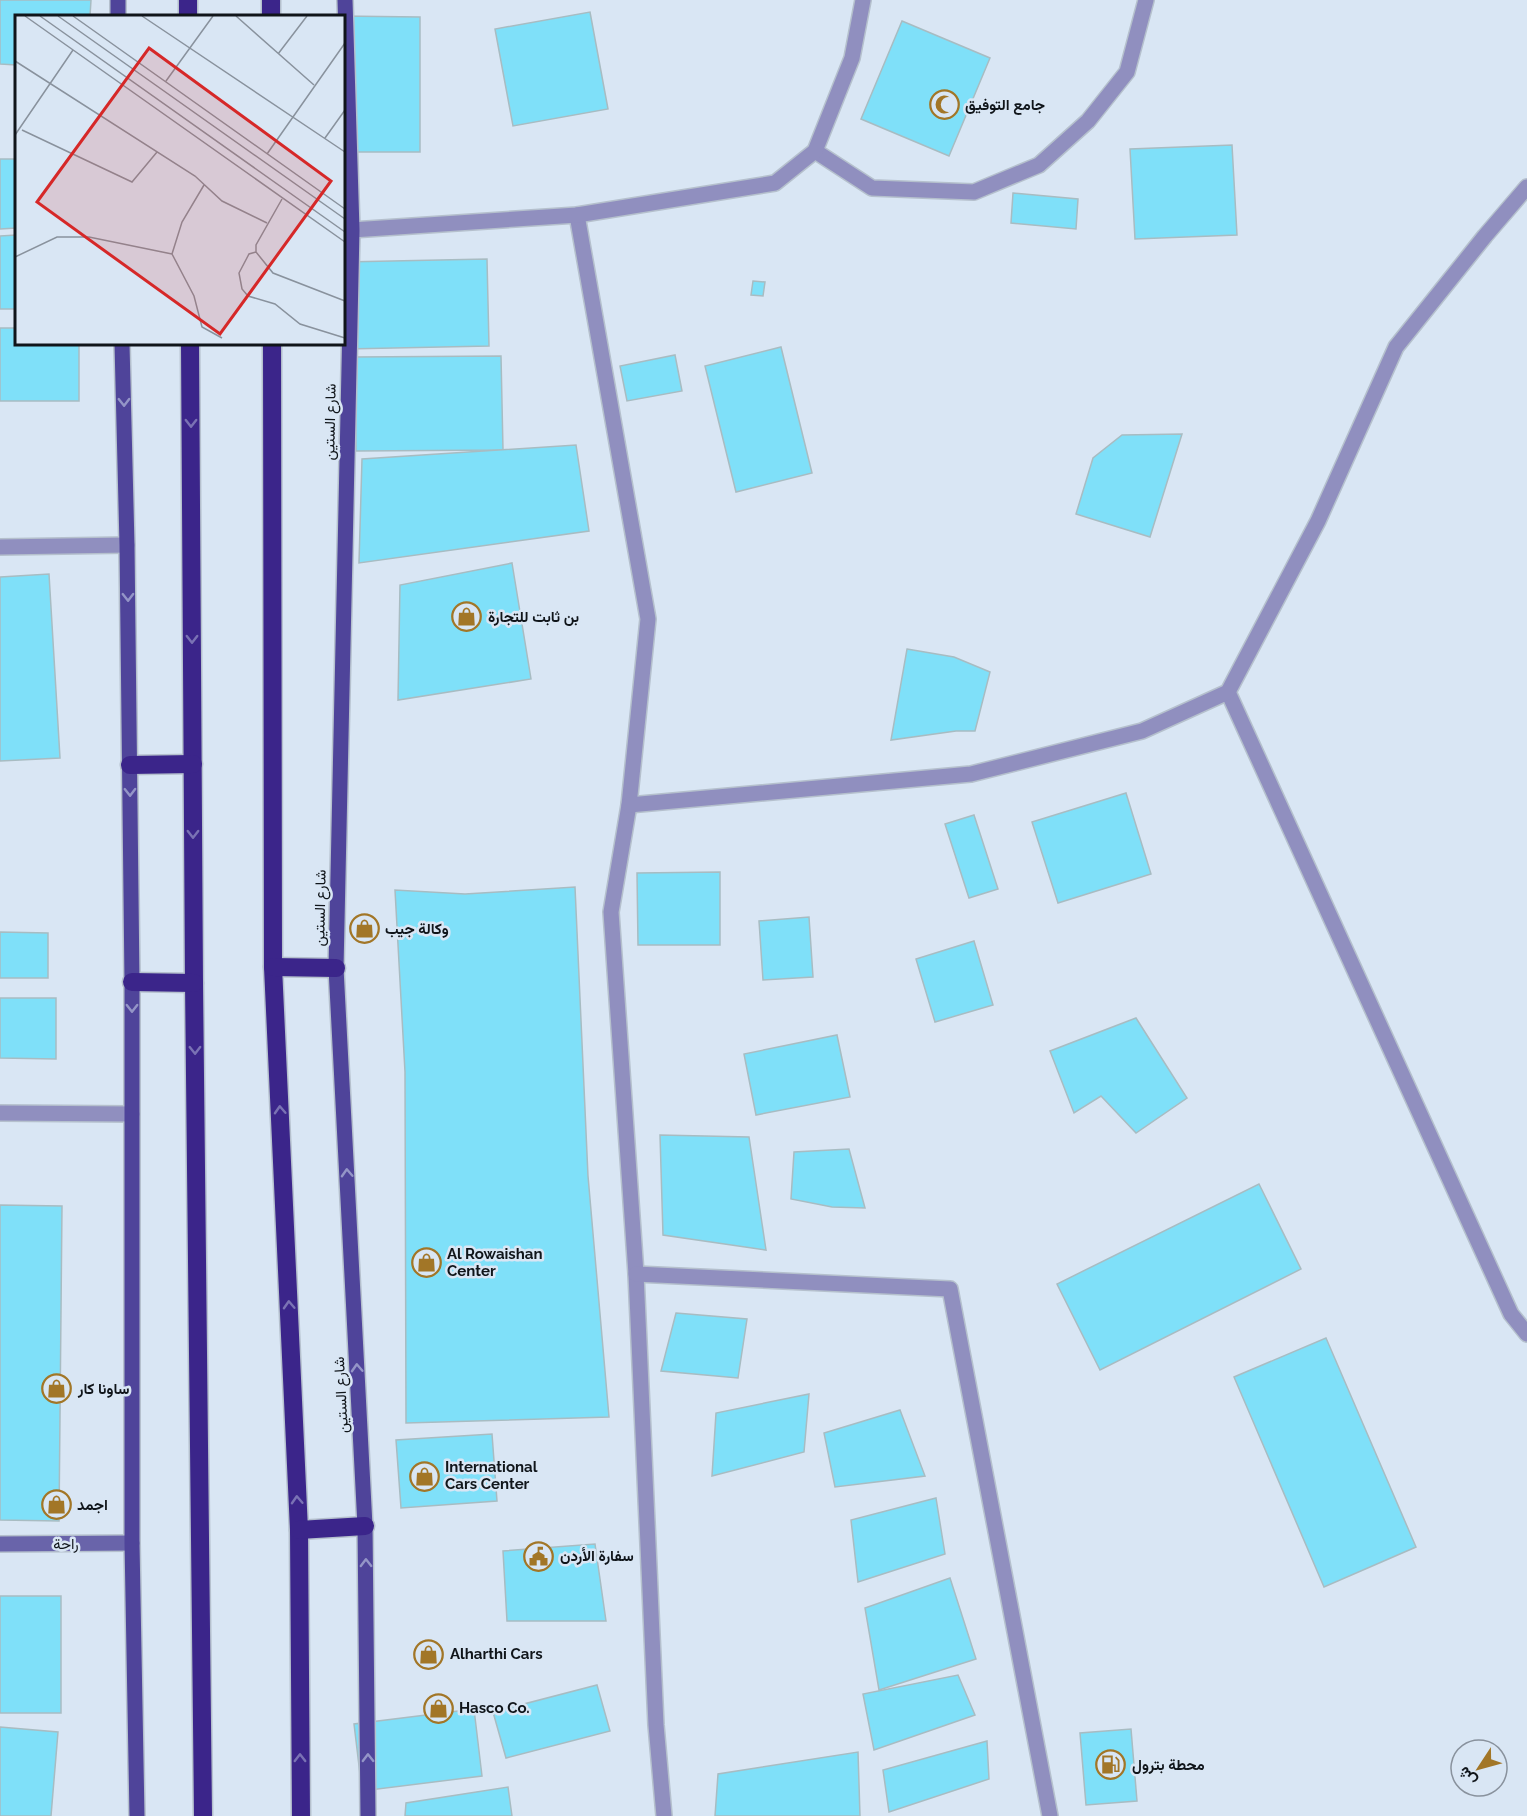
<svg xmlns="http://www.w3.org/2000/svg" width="1527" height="1816" font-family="Raleway,Vazirmatn,sans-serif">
	<rect width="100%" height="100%" fill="#d9e6f4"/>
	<!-- building -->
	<g fill="#7fe0f9" stroke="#a8bcc2" stroke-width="1.5">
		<path d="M0,0H91L90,16H16V65L0,64Z"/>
		<path d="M590,12L608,109L513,126L495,29Z"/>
		<path d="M340,16L420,17V152H344Z"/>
		<path d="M902,21L990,58L949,156L861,119Z"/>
		<path d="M1232,145L1237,235L1135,239L1130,149Z"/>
		<path d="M0,159H16V228L0,229Z"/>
		<path d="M1013,193L1078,199L1076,229L1011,223Z"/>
		<path d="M16,235V309H0V236Z"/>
		<path d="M487,259L489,346L346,349L344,262Z"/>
		<path d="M753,281L765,282L763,296L751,295Z"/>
		<path d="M0,328H16V344H79V401H0Z"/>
		<path d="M781,347L812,473L736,492L705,366Z"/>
		<path d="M675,355L682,391L627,401L620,366Z"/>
		<path d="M501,356L503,450L356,451L354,357Z"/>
		<path d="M1182,434L1150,537L1076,514L1093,458L1122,435Z"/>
		<path d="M576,445L589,531L359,563L362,459Z"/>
		<path d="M512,563L531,679L398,700L400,585Z"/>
		<path d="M49,574L60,758L0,761V577Z"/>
		<path d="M907,649L954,657L990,672L975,731H956L891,740Z"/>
		<path d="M1126,793L1151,874L1058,903L1032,822Z"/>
		<path d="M974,815L998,889L969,898L945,824Z"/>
		<path d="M720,872V945H638L637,873Z"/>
		<path d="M575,887L588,1176L609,1417L406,1423L405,1072L395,890L465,894Z"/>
		<path d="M809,917L813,977L763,980L759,921Z"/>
		<path d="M0,932L48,933V978H0Z"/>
		<path d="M974,941L993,1005L935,1022L916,959Z"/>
		<path d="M0,998H56V1059L0,1058Z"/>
		<path d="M1136,1018L1187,1098L1136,1133L1101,1096L1074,1113L1050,1051Z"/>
		<path d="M837,1035L850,1097L756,1115L744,1054Z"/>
		<path d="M660,1135L749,1137L766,1250L663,1235Z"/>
		<path d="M849,1149L865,1208L832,1207L791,1199L794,1152Z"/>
		<path d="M1259,1184L1301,1269L1100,1370L1057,1284Z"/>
		<path d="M0,1205L62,1206L59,1521L0,1520Z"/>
		<path d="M676,1313L747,1319L738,1378L661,1371Z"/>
		<path d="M1326,1338L1416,1547L1324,1587L1234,1377Z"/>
		<path d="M809,1394L804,1452L712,1476L716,1413Z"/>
		<path d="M900,1410L925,1476L835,1487L824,1433Z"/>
		<path d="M492,1434L497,1501L401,1508L396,1440Z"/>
		<path d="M936,1498L945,1554L858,1582L851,1520Z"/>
		<path d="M595,1544L606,1621H507L503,1551Z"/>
		<path d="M950,1578L976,1659L879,1690L865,1608Z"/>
		<rect x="0" y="1596" width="61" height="117"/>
		<path d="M958,1675L975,1715L874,1750L863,1694Z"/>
		<path d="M597,1685L610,1731L506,1758L493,1712Z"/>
		<path d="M474,1709L482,1776L362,1791L354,1724Z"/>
		<path d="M0,1727L58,1732L51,1816H0Z"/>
		<path d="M1131,1729L1137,1801L1086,1805L1080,1733Z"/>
		<path d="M987,1741L989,1779L889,1812L883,1770Z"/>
		<path d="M858,1752L860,1816H715L718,1774Z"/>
		<path d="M508,1787L512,1816H405L406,1803Z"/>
	</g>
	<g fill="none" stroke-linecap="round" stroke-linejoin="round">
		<defs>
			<path id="lane" d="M0,1113L132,1114"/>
			<g id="street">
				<path d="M815,151L872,188L974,192L1039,165L1088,121L1127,72L1146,0"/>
				<path d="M577,215L648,619L629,805L611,912L636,1274L656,1725L664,1816"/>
				<path d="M352,230L577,215L775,183L815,151L852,58L863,0"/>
				<path d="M0,547L127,545"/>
				<path d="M1228,692L1511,1314L1527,1334"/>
				<path d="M629,805L971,774L1142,731L1228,692L1318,521L1396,347L1485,236L1527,187"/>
				<path d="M636,1274L950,1289L1050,1816"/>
			</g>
			<path id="secondary" d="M0,1544L132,1543"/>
			<g id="primary">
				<path d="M118,0V16"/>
				<path d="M345,0L352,230L336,968L365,1526L368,1816"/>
				<path d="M122,344L127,545L132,982V1543L137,1816"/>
			</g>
			<g id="highway">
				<path d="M188,0V16"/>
				<path d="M271,0V16"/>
				<path d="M190,344L194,983L203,1816"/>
				<path d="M272,344L273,967L299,1530L301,1816"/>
				<path d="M130,765L193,764"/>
				<path d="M273,967L336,968"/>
				<path d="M132,982L194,983"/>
				<path d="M299,1530L365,1526"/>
			</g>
		</defs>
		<!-- lane casing -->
		<use href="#lane" stroke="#b5c0cd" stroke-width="18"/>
		<!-- street casing -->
		<use href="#street" stroke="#b5c0cd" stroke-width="18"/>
		<!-- secondary casing -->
		<use href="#secondary" stroke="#b5c0cd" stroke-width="18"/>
		<!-- primary casing -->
		<use href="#primary" stroke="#b5c0cd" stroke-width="18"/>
		<!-- highway casing -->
		<use href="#highway" stroke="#b5c0cd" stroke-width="21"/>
		<!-- lane -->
		<use href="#lane" stroke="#908fbf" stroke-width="15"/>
		<!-- street -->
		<use href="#street" stroke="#908fbf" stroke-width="15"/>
		<!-- secondary -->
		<use href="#secondary" stroke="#6964aa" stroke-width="15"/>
		<!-- primary -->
		<use href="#primary" stroke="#4f449a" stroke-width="15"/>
		<!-- highway -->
		<use href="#highway" stroke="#3b258a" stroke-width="18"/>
	</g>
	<!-- one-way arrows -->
	<defs><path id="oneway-chevron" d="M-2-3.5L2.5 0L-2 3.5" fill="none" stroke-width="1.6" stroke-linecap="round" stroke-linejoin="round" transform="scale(1.5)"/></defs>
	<g stroke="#9495c7">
		<use href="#oneway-chevron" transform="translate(124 402) rotate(89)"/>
		<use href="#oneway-chevron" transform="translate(128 597) rotate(89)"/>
		<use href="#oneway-chevron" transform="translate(130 792) rotate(89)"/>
		<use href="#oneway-chevron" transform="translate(132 1008) rotate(90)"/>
		<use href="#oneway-chevron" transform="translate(347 1173) rotate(-93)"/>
		<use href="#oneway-chevron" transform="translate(357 1368) rotate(-93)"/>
		<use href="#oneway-chevron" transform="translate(366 1563) rotate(-91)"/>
		<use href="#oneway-chevron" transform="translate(368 1758) rotate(-91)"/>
	</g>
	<g stroke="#7a72b4">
		<use href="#oneway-chevron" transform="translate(191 423) rotate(90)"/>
		<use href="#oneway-chevron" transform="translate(192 639) rotate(90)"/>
		<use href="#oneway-chevron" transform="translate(193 834) rotate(90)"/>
		<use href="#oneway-chevron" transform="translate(195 1050) rotate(89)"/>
		<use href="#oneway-chevron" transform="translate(280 1110) rotate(-93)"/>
		<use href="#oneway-chevron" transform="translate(289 1305) rotate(-93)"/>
		<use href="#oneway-chevron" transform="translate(297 1500) rotate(-93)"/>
		<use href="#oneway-chevron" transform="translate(300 1758) rotate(-90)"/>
	</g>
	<!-- icons -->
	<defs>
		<symbol id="mosque-ring" viewBox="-11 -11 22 22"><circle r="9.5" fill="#d9e6f4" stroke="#a27627" stroke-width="1.5"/><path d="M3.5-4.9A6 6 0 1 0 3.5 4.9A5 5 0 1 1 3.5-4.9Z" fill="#a27627"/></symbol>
		<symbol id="shop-ring" viewBox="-11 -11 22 22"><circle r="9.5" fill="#d9e6f4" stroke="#a27627" stroke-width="1.5"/><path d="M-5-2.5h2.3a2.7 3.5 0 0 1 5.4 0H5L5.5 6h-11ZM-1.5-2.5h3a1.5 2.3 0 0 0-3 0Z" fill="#a27627"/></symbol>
		<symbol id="civic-ring" viewBox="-11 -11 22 22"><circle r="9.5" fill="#d9e6f4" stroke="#a27627" stroke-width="1.5"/><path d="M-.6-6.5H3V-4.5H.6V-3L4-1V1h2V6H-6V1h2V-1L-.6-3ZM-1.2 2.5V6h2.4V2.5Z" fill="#a27627"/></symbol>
		<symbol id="fuel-ring" viewBox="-11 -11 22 22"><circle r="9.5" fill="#d9e6f4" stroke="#a27627" stroke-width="1.5"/><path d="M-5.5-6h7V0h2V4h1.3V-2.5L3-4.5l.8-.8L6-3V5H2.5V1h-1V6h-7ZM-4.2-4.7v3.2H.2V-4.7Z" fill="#a27627"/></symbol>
	</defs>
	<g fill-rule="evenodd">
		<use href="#mosque-ring" x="928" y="88" width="33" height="33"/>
		<use href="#shop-ring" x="450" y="600" width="33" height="33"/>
		<use href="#shop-ring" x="348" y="912" width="33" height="33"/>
		<use href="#shop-ring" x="410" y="1246" width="33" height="33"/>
		<use href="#shop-ring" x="40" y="1372" width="33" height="33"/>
		<use href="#shop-ring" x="408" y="1460" width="33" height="33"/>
		<use href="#shop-ring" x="40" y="1488" width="33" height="33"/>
		<use href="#civic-ring" x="522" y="1540" width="33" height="33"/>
		<use href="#shop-ring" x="412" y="1638" width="33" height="33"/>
		<use href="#shop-ring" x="422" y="1692" width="33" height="33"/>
		<use href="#fuel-ring" x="1094" y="1748" width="33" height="33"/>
	</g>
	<g text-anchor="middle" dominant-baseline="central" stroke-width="5" stroke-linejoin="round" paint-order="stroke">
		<!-- poi labels -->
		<g font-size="15" font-weight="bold" fill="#10151a" stroke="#d9e6f4" text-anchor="start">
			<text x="965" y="105">جامع التوفيق</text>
			<text x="488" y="617">بن ثابت للتجارة</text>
			<text x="385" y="929">وكالة جيب</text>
			<text x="447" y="1254">Al Rowaishan<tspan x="447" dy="17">Center</tspan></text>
			<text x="78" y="1389">ساونا كار</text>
			<text x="445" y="1467">International<tspan x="445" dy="17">Cars Center</tspan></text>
			<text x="77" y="1505">اجمد</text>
			<text x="560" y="1556">سفارة الأردن</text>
			<text x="450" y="1654">Alharthi Cars</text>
			<text x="459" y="1708">Hasco Co.</text>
			<text x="1132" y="1765">محطة بترول</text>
		</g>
		<!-- street labels -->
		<g font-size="15" fill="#10151a" stroke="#d9e6f4">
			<text transform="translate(330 422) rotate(-89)">شارع الستين</text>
			<text transform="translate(320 908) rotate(-89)">شارع الستين</text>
			<text transform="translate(341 1395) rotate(-93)">شارع الستين</text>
			<text x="66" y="1544">راحة</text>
		</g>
	</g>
	<!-- overview -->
	<g transform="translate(15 15)">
		<rect width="330" height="330" fill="#d9e6f4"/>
		<path fill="none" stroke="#89929d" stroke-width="1.5" d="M10,1L330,227M25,1L330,217M43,1L330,204M58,1L330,194M127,1L330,137M221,1L299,70M263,39L292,1M0,46L180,161L207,186L252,208M151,66L198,1M7,115L117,167L142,137M0,120L58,35M310,123L330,95M252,139L330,28M189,170L167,207L157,239L179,281L187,312L207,323M267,184L241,230V237L258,258L330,286M241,237L234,239L224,258L227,274L233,281L260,289L285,309L330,323M0,242L42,222H74L157,239"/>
		<path fill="#d62828" fill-opacity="0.15" stroke="#d62828" stroke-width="3" d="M134,33L316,166L205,319L22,187Z"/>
		<rect width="330" height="330" fill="none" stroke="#10151a" stroke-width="3"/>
	</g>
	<!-- north arrow -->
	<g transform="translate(1479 1768) rotate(234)"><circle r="28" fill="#d9e6f4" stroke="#89929d" stroke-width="1.5"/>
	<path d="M0-4.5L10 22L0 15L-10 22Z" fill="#a27627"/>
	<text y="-9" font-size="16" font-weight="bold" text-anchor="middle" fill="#10151a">ش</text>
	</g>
</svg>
